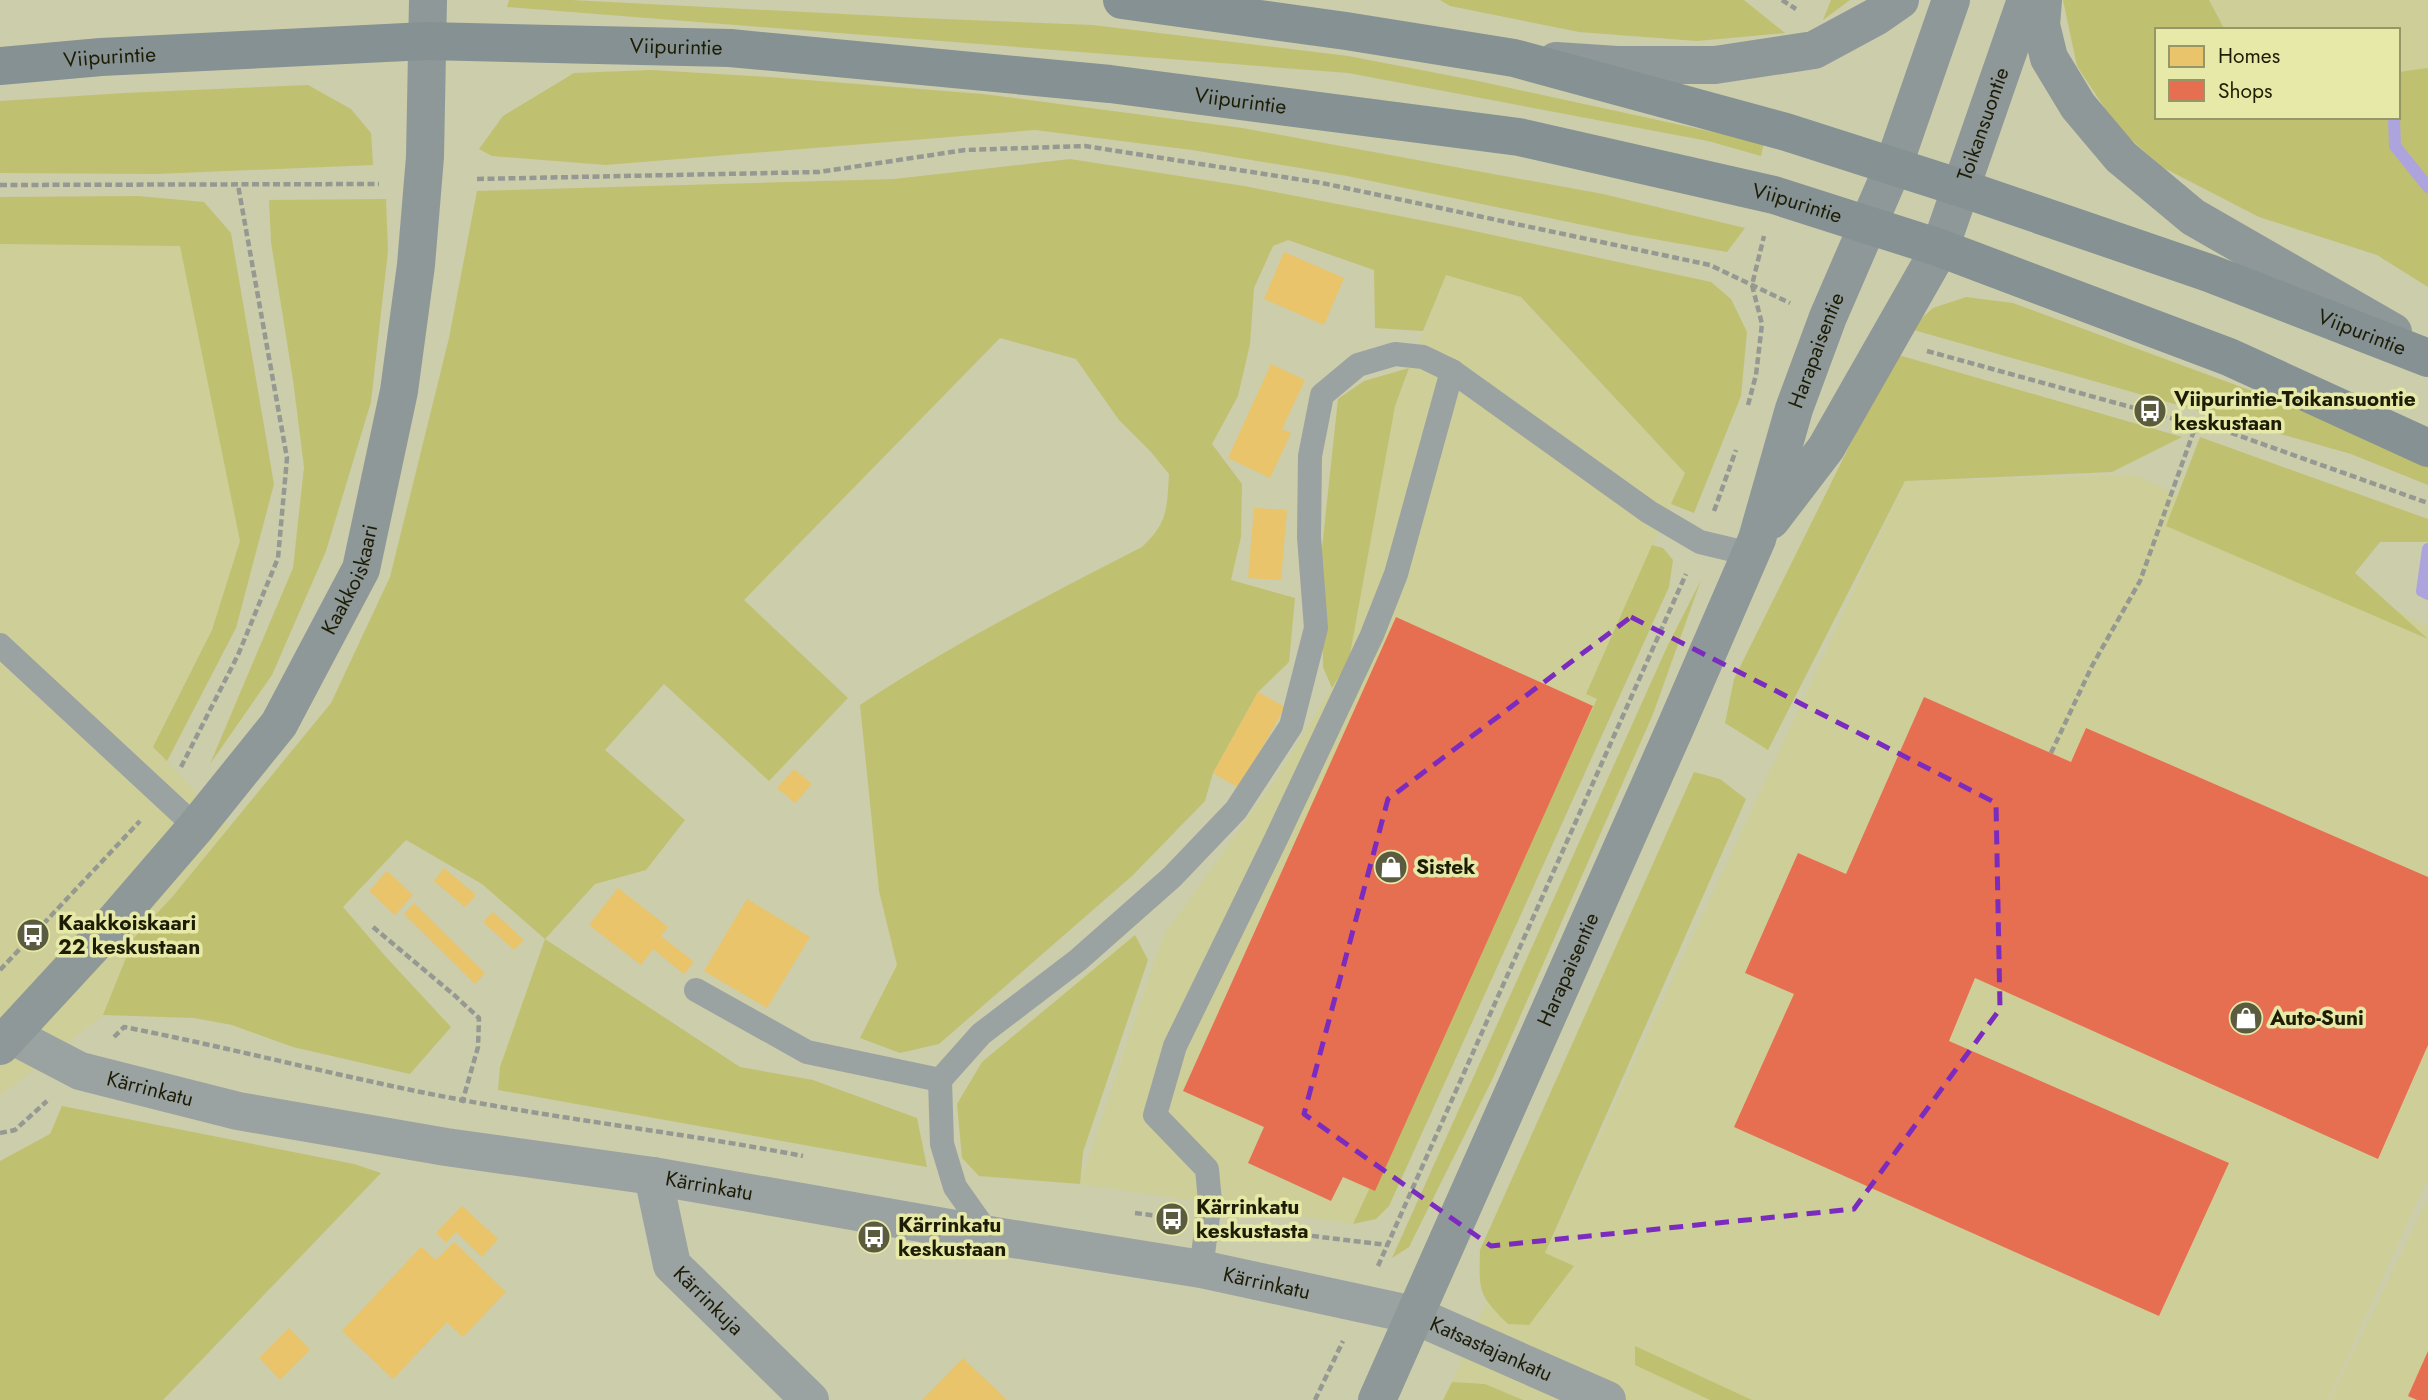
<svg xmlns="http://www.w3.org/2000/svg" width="2428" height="1400" font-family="Jost,sans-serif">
	<rect width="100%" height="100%" fill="#cccdab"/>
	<!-- built -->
	<g fill="#cecf98">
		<path d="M2209,0H2428V68L2398,72V30H2225Z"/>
		<path d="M0,244L180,245L240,541L212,630L153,747L229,827L173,896L134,938L103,1015L0,1096Z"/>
		<path d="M1446,275L1520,297L1685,473L1587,693L1597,698L1353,1224L1080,1184L1163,936L1276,779L1349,660L1395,406Z"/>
		<path d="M2136,475L2428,627V1178L2328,1400H1523L1485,1384L1452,1382L1486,1303L1507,1324L1574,1267L1545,1254L1905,481Z"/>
		<path d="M2428,1198V1400H2330Z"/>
	</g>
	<!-- green -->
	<g fill="#c0c071">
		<path d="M509,0H571L920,18L1093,25L1348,56L1478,81L1764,143L1761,156L1708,141L1348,73L507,7Z"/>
		<path d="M1440,0H1744L1785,33L1697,41L1579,32L1450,6Z"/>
		<path d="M1831,0H1850L1823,20Z"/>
		<path d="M2063,0H2209L2225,30H2157V117H2398V72L2428,68V287L2377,255L2259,217L2162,167L2117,127L2077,66Z"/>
		<path d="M651,70L769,77L983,94L1242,128L1603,194L1745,228L1727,252L1631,235L1347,176L1192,150L1035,130L606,165L492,156L479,149L503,116L574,73Z"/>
		<path d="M308,85L351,109L371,133L373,165L156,174L0,173V101L124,93Z"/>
		<path d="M1070,159L1244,186L1451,226L1711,282L1731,299L1747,332L1741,396L1694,513L1671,504L1685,473L1521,297L1446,275L1423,331L1375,328L1374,270L1288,240L1273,246L1254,288L1250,344L1238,396L1212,444L1242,484L1241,537L1231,580L1295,598L1289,662L1258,692L1213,773L1205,801L1132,876L939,1044L900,1053L860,1038L897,965L879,891L860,705C951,645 1046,596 1142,547C1168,523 1167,508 1169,474L1151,452L1119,420L1076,359L1000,338L744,600L848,698L769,781L664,684L605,750L685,820L646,870L595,884L545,939L740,1067L813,1080L917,1118L927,1167L498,1090L500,1067L545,939L482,884L406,840L343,907L386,957L451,1027L410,1074L293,1047L232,1025L194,1018L103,1015L134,938L173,896L331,703L390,577L449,338L477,191L894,179Z"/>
		<path d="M138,196L204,202L231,233L274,484L236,628L167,761L153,747L212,630L240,541L180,246L0,244V197Z"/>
		<path d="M386,199L388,251L371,402L326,551L272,675L210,764L293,568L304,467L293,380L271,242L269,200Z"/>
		<path d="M1966,297L2013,303L2298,408L2428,467V485L2351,454L1910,329L1933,308Z"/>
		<path d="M1895,354L2182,437L2112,472L1905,481L1768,750L1725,723L1734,679Z"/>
		<path d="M1409,368L1395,406L1349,660L1332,688L1323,667L1322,548L1338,399L1364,381Z"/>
		<path d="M2200,437L2428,519V542H2380L2355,573L2428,639L2166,526Z"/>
		<path d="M1652,545L1663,548L1673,560L1669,587L1389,1206L1376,1219L1353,1224L1597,699L1586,694Z"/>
		<path d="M1701,580L1653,714L1493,1078L1409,1247L1392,1258L1667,647Z"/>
		<path d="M1694,772L1720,779L1746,799L1545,1253L1574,1266L1529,1325L1508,1324C1478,1295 1479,1291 1480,1250Z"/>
		<path d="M1135,935L1148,960L1083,1152L1080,1184L979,1176L962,1158L957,1104L982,1062Z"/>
		<path d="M62,1106L354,1164L381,1173L163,1400H0V1161L50,1134Z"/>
		<path d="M1635,1346L1752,1400H1710L1635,1365Z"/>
		<path d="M1452,1382L1485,1384L1523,1400H1443Z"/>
	</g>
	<!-- homes -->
	<g fill="#e9c46a">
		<path d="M1284,252L1344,278L1324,325L1264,299Z"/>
		<path d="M1271,364L1305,380L1282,429L1291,433L1270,478L1228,458Z"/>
		<path d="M1254,508L1287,510L1281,580L1248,578Z"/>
		<path d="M1258,692L1285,707L1239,788L1213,773Z"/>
		<path d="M794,769L812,784L795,803L777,788Z"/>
		<path d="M444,868L476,895L465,907L434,881Z"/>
		<path d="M387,871L413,895L395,915L369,891Z"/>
		<path d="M618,888L668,927L661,936L694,962L684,974L653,949L641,965L589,925Z"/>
		<path d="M747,899L810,937L767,1008L704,971Z"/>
		<path d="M414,903L485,973L475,984L404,914Z"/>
		<path d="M493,912L524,940L514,950L483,922Z"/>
		<path d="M462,1206L498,1239L482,1257L456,1232L446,1243L436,1233Z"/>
		<path d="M454,1242L506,1292L463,1337L447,1322L393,1379L342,1331L421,1247L436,1260Z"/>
		<path d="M289,1328L310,1350L280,1380L259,1358Z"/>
		<path d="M963,1358L1007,1400H922Z"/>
	</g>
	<!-- shops -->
	<g fill="#e76f51">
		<path d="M1396,617L1593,706L1375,1191L1343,1177L1331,1201L1248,1163L1264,1127L1183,1091Z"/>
		<path d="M1924,697L2071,762L2086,728L2428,877V1045L2378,1159L1975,978L1949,1041L2229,1163L2159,1316L1734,1127L1794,994L1745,973L1798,853L1846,874Z"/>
		<path d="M2428,1351V1400H2417L2408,1396Z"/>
	</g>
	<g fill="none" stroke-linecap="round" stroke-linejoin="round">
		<!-- stream -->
		<g stroke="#aea4dd" stroke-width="12">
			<path d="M2394,117L2395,146L2428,187"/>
			<path d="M2428,549L2422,591L2428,594"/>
		</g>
		<!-- path -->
		<g stroke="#959992" stroke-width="4.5" stroke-dasharray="7 3.5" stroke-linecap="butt">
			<path d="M1782,0L1796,9"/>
			<path d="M477,179L819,172L965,150L1085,146L1322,183L1710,265L1790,303"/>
			<path d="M0,185L379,184"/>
			<path d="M1927,351L2196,425L2223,430L2428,503"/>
			<path d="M1748,405L1756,375L1762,324L1752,285L1764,236"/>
			<path d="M1714,511L1736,450"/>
			<path d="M2051,753L2092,666L2140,581L2196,425"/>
			<path d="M181,767L238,655L278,558L287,458L238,185"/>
			<path d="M373,927L453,994L479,1018L478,1047L462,1103"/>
			<path d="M0,970L140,821"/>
			<path d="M114,1037L124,1027C237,1049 348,1079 462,1100C575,1121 689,1134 803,1156"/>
			<path d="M0,1133L15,1130L47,1101"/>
			<path d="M1135,1213L1175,1218"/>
			<path d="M1239,1227L1387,1245"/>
			<path d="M1378,1266L1686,574"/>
			<path d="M1315,1400L1343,1341"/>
		</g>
		<!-- lane -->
		<g stroke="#9ba2a2" stroke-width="24">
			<path d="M0,645L196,827"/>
			<path d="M696,990L807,1052L940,1080"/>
			<path d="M989,1235L955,1187L942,1144L940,1080L981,1034L1078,960L1172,877L1236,810L1291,726L1316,628L1309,537L1310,456L1322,395L1358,365L1395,354L1423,357L1452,371"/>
			<path d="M1201,1269L1210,1201L1207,1169L1155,1115L1175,1046L1276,839L1372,635L1396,574L1452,371L1649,512L1700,542L1750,554"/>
		</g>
		<!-- street -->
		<g stroke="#9ba2a2" stroke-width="38">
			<path id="s1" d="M11,1035L80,1071L238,1111L446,1147L653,1176L989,1235L1201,1269L1414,1315L1607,1400"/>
			<path id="s2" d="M653,1176L672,1265L810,1400"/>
		</g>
		<!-- secondary -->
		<g stroke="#8f9898" stroke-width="38">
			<path d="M2043,0L2041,25L2049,58L2078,106L2121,157L2193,217L2393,332"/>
			<path d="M1556,61L1617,65H1715L1814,50L1877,16L1900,0"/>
			<path id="s3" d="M1771,520L1826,448L1940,248L2026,0"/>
			<path id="s4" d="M0,1046L108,929L196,827L279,724L361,569L399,391L416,265L425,157L428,0"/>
			<path id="s5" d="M1377,1400L1676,726L1757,539L1794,409L1828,317L1893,167L1951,0"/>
		</g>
		<!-- primary -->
		<g stroke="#859192" stroke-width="38">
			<path id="s6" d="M1122,0L1346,31L1514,58L1786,132L1961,188L2209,273L2428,358"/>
			<path id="s7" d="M0,66L101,57L426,41L730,48L1110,84L1519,137L1774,195L1940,248L2229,357L2428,448"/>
		</g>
	</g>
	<!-- marked area -->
	<path fill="none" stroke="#7b2cbf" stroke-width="5" stroke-dasharray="14 9" stroke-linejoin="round" d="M1631,617L1996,803L2000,1009L1854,1209L1491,1246L1304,1114L1388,799Z"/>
	<!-- icons -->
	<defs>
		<symbol id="bus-disc" viewBox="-11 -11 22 22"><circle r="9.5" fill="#5a5b3f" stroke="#e7e9a9"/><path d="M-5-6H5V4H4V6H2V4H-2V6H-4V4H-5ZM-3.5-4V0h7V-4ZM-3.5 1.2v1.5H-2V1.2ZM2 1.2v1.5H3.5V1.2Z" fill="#fff"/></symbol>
		<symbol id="shop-disc" viewBox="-11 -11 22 22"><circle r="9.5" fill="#5a5b3f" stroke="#e7e9a9"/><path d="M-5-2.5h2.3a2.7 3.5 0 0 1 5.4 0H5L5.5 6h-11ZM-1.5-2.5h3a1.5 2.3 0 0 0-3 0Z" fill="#fff"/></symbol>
	</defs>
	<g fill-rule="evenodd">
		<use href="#bus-disc" x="2131" y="392" width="38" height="38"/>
		<use href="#shop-disc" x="1372" y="848" width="38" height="38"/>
		<use href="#bus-disc" x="14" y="916" width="38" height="38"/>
		<use href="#shop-disc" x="2227" y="999" width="38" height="38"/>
		<use href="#bus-disc" x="1153" y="1200" width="38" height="38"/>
		<use href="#bus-disc" x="855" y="1218" width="38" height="38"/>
	</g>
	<g text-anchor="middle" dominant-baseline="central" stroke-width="7" stroke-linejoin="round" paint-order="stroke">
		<!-- street labels -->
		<g font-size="21" fill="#1d1d05" stroke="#e7e9a9">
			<text stroke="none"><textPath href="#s7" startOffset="677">Viipurintie</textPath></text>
			<text stroke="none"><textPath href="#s7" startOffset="110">Viipurintie</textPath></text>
			<text stroke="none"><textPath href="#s7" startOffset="1244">Viipurintie</textPath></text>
			<text stroke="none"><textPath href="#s3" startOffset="452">Toikansuontie</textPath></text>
			<text stroke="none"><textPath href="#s7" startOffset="1811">Viipurintie</textPath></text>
			<text stroke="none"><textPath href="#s6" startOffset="1288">Viipurintie</textPath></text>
			<text stroke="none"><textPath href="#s5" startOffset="1139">Harapaisentie</textPath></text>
			<text stroke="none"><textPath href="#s4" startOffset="588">Kaakkoiskaari</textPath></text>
			<text stroke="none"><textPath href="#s5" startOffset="471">Harapaisentie</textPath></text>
			<text stroke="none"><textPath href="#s1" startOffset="150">Kärrinkatu</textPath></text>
			<text stroke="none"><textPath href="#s1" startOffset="718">Kärrinkatu</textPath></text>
			<text stroke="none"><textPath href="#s1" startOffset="1284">Kärrinkatu</textPath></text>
			<text stroke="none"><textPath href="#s2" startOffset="142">Kärrinkuja</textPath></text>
			<text stroke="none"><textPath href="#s1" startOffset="1519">Katsastajankatu</textPath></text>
		</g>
		<!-- poi labels -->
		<g font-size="21" font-weight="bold" fill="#1d1d05" stroke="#e7e9a9" text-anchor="start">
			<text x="2174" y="399">Viipurintie-Toikansuontie<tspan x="2174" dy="24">keskustaan</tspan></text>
			<text x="1416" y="867">Sistek</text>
			<text x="58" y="923">Kaakkoiskaari<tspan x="58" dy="24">22 keskustaan</tspan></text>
			<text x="2270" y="1018">Auto-Suni</text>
			<text x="1196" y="1207">Kärrinkatu<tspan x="1196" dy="24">keskustasta</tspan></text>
			<text x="898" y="1225">Kärrinkatu<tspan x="898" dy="24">keskustaan</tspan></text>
		</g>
	</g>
	<!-- legend -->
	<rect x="2155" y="28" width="245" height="91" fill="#e7e9a9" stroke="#969767" stroke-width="2"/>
	<rect x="2169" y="46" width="35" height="21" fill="#e9c46a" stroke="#969767" stroke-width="2"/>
	<text x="2218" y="63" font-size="21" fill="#1d1d05">Homes</text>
	<rect x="2169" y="80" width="35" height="21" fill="#e76f51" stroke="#969767" stroke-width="2"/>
	<text x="2218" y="98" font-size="21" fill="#1d1d05">Shops</text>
</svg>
